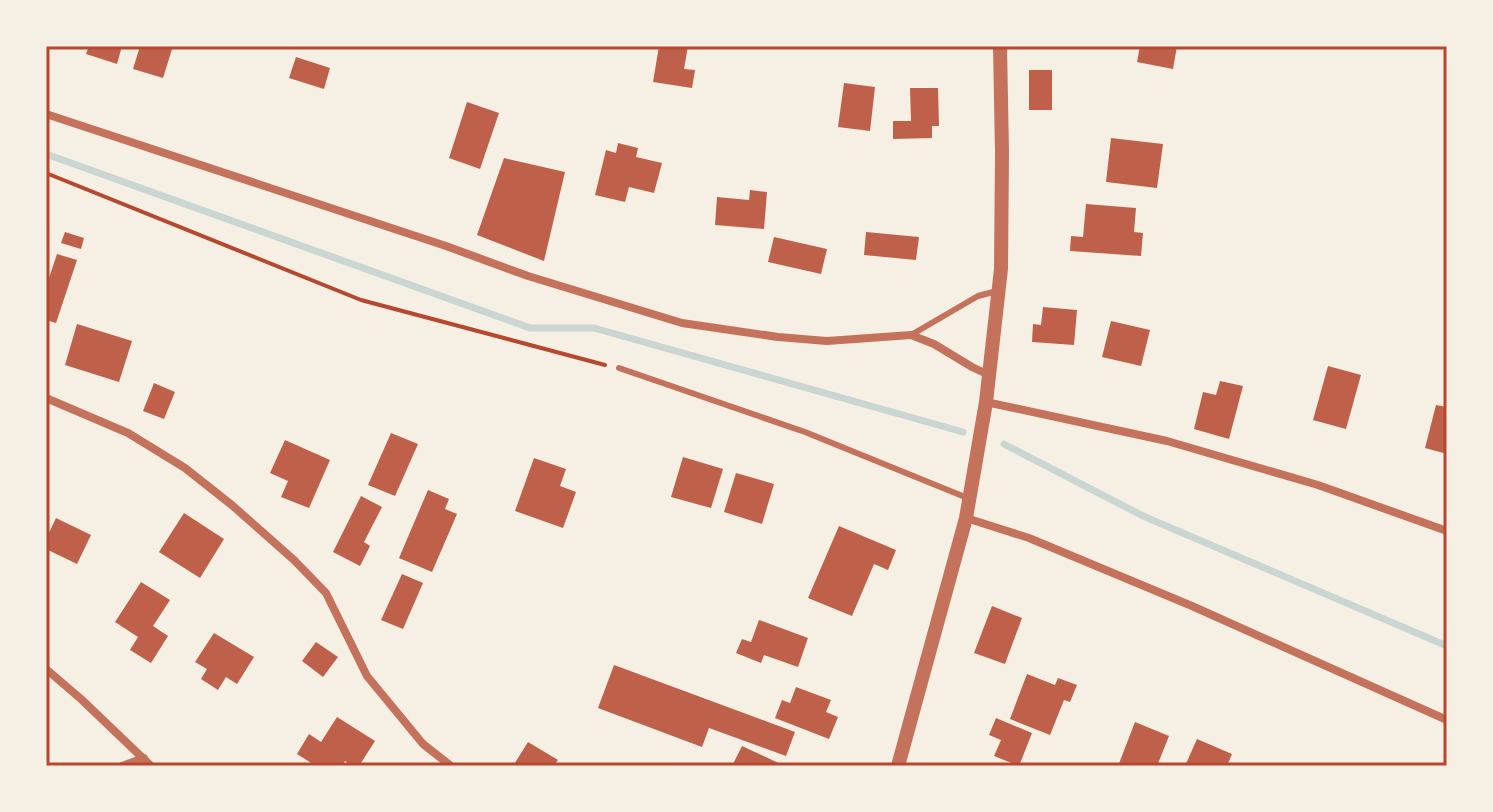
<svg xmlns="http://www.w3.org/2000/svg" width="1493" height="812" font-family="'Sofia Sans Condensed',sans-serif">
	<rect width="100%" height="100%" fill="#f6efe4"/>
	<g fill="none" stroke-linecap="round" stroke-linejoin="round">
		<!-- stream -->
		<g stroke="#c9d6d2" stroke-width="7">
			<path d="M46,154L530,328H594L963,432"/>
			<path d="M1004,444L1143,516L1447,646"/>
		</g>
	</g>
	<!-- building -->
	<g fill="#bf614a">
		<path d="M89,46H122L117,64L86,54Z"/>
		<path d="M140,46H173L163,78L133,69Z"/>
		<path d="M659,46H688L684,69L695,70L692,88L653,82Z"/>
		<path d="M1140,46H1177L1173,69L1137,62Z"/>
		<path d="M296,57L330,68L324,89L289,78Z"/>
		<rect x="1029" y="70" width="23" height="40"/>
		<path d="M844,83L875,87L870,131L838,127Z"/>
		<path d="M910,88H938L939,126H932V138L893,139V121H911Z"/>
		<path d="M467,102L499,113L480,169L449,158Z"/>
		<path d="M1111,138L1163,144L1157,188L1106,182Z"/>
		<path d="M618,143L638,148L636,157L662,163L654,193L629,187L625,202L595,195L606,150L616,153Z"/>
		<path d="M504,158L565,172L544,261L477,235Z"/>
		<path d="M750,190L767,192L764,229L715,225L717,197L749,200Z"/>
		<path d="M1086,204L1136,208L1134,232L1143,233L1141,256L1070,251L1071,236L1083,237Z"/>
		<path d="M65,232L84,238L81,249L61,243Z"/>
		<path d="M866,232L919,237L916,260L864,255Z"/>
		<path d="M774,237L827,249L821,274L768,262Z"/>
		<path d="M57,254L77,260L56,323L46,320V287Z"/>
		<path d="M1043,307L1077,310L1074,345L1032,342L1033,324L1041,325Z"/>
		<path d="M1111,321L1150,330L1141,366L1102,357Z"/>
		<path d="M77,324L132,341L119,382L65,365Z"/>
		<path d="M1328,366L1361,375L1346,429L1313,420Z"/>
		<path d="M1220,381L1243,386L1229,439L1194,429L1203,392L1216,395Z"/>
		<path d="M154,383L175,392L164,419L143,411Z"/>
		<path d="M1436,405L1447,407V454L1425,448Z"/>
		<path d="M391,433L418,444L395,496L368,485Z"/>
		<path d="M285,440L330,460L309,508L281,497L288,481L270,473Z"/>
		<path d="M683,457L723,469L711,508L671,497Z"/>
		<path d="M534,458L566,469L560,486L576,492L563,528L515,511Z"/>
		<path d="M736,473L774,484L762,524L724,512Z"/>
		<path d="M428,490L449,499L445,509L457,514L432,572L399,558Z"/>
		<path d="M361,496L382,507L364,542L370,546L360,566L333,552Z"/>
		<path d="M184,513L224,539L200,578L159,552Z"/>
		<path d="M56,518L91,535L77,564L46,549V539Z"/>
		<path d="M839,526L896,550L888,570L874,564L852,616L808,598Z"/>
		<path d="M402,574L423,583L403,629L381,620Z"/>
		<path d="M141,582L170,600L153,626L168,636L151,663L130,650L138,637L115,622Z"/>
		<path d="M992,606L1022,618L1005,664L974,653Z"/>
		<path d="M759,620L808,638L798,667L764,655L761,663L736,653L742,639L751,642Z"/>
		<path d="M214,633L254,657L237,684L226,677L218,690L201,679L207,669L195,662Z"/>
		<path d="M316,642L338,657L323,677L302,661Z"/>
		<path d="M614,665L795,732L786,756L709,728L702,747L598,708Z"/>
		<path d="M1027,674L1055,685L1058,678L1077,685L1070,702L1064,700L1050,735L1010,719Z"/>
		<path d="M796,687L831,700L826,712L838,717L829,739L775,718L782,700L790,703Z"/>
		<path d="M337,717L375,741L359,766H352L345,761L342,766H316L297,754L309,734L321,742Z"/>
		<path d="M996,718L1032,733L1019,766L994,756L1001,740L989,735Z"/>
		<path d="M1135,722L1169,736L1157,766H1118Z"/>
		<path d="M1197,739L1232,754L1227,766H1185Z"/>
		<path d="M528,742L558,760L554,766H513Z"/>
		<path d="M742,746L785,766H732Z"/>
	</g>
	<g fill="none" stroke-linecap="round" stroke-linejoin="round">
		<!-- path -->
		<path stroke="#b5482f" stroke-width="4" d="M46,173L361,300L605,365"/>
		<!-- service -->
		<g stroke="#c5725c" stroke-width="6">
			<path d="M911,335L978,296L997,291"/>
			<path d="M619,368L805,432L970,499"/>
		</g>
		<!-- minor -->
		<g stroke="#c5725c" stroke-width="8">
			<path d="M46,114L446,246L528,276L682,323L778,337L827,341L911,335L934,344L972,367L989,375"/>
			<path d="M46,398L128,433L185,468L233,506L294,560L326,593L367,676L423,744L451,766"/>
			<path d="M986,402L1167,441L1318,485L1447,531"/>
			<path d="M966,518L1029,538L1192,606L1447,720"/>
			<path d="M46,669L81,699L151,766"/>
			<path d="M122,766L144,758"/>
		</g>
		<!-- tertiary -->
		<path stroke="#c5725c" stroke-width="14" d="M898,766L966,518L986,402L1001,269L1002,152L1000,46"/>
	</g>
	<!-- border -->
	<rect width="1493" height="812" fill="none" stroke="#f6efe4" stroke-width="96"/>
	<rect x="48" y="48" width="1397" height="716" fill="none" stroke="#b5482f" stroke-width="3"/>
</svg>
